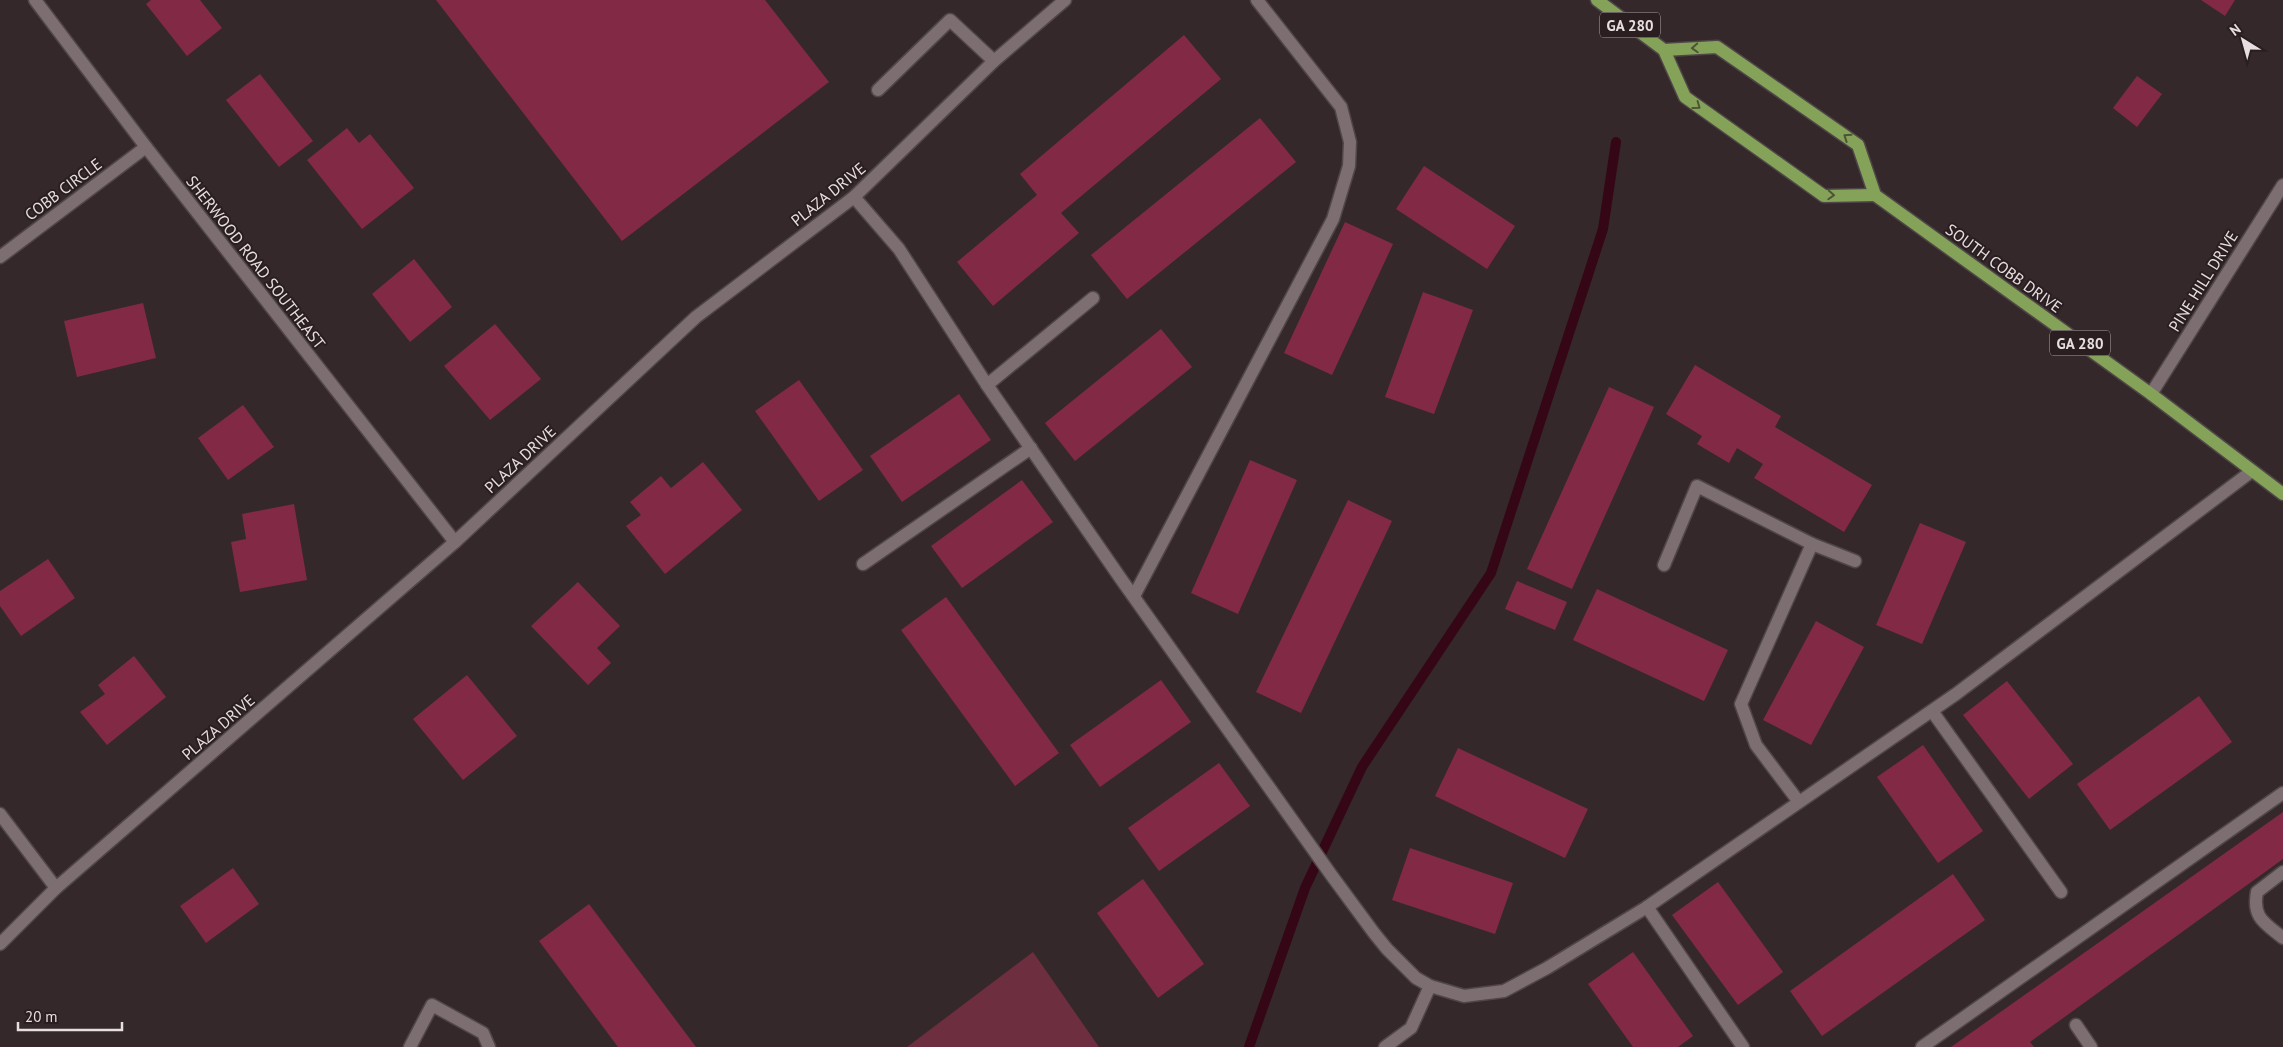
<svg xmlns="http://www.w3.org/2000/svg" width="2283" height="1047" font-family="'PT Sans',sans-serif">
	<rect width="100%" height="100%" fill="#34282a"/>
	<!-- green -->
	<path fill="#6d2e3f" d="M1033,952L1099,1047H907Z"/>
	<g fill="none" stroke-linecap="round" stroke-linejoin="round">
		<!-- stream -->
		<path stroke="#350716" stroke-width="10" d="M1249,1047L1305,888L1362,767L1491,573L1603,229L1616,142"/>
	</g>
	<!-- building -->
	<g fill="#822a45">
		<path d="M151,0H200L222,28L187,56L146,4Z"/>
		<path d="M436,0H765L829,82L622,241Z"/>
		<path d="M2201,0H2235L2225,16Z"/>
		<path d="M1184,35L1221,79L1061,213L1079,233L993,306L957,262L1037,195L1020,174Z"/>
		<path d="M260,74L313,141L279,167L226,100Z"/>
		<path d="M2137,76L2162,94L2137,127L2113,108Z"/>
		<path d="M1260,118L1296,162L1127,299L1091,255Z"/>
		<path d="M347,128L359,143L370,134L414,188L362,229L307,160Z"/>
		<path d="M1424,166L1515,226L1487,269L1396,209Z"/>
		<path d="M1345,222L1393,244L1332,375L1284,353Z"/>
		<path d="M414,259L452,307L410,342L372,294Z"/>
		<path d="M1423,292L1473,310L1434,414L1385,397Z"/>
		<path d="M143,303L156,358L77,377L64,321Z"/>
		<path d="M495,324L541,379L490,420L444,366Z"/>
		<path d="M1161,329L1192,367L1075,461L1045,423Z"/>
		<path d="M1695,365L1781,416L1775,427L1872,485L1844,532L1754,478L1763,464L1737,448L1729,463L1697,444L1702,436L1666,414Z"/>
		<path d="M799,380L863,470L819,501L755,411Z"/>
		<path d="M1609,387L1654,407L1572,589L1527,569Z"/>
		<path d="M959,394L991,440L902,502L870,456Z"/>
		<path d="M243,405L274,447L228,480L198,438Z"/>
		<path d="M1250,460L1297,480L1238,614L1191,593Z"/>
		<path d="M703,462L742,510L665,574L626,526L641,515L630,502L661,476L671,488Z"/>
		<path d="M1022,480L1053,522L962,588L931,546Z"/>
		<path d="M1348,500L1392,521L1301,713L1256,692Z"/>
		<path d="M294,504L307,580L240,592L231,542L246,539L242,514Z"/>
		<path d="M1920,523L1966,542L1922,644L1876,625Z"/>
		<path d="M48,559L75,598L21,636L0,606V591Z"/>
		<path d="M1517,581L1567,602L1555,630L1505,609Z"/>
		<path d="M578,582L620,626L597,648L611,663L588,685L531,626Z"/>
		<path d="M1597,589L1728,650L1704,701L1573,640Z"/>
		<path d="M946,597L1059,753L1015,786L901,630Z"/>
		<path d="M1816,621L1864,647L1811,745L1763,720Z"/>
		<path d="M134,656L166,697L107,745L80,712L105,694L98,685Z"/>
		<path d="M467,675L517,736L463,780L413,719Z"/>
		<path d="M1161,680L1191,722L1100,787L1070,745Z"/>
		<path d="M2007,681L2073,764L2029,799L1963,715Z"/>
		<path d="M2199,696L2232,742L2110,830L2077,784Z"/>
		<path d="M1923,745L1983,831L1938,863L1877,777Z"/>
		<path d="M1458,748L1588,809L1565,858L1435,796Z"/>
		<path d="M1219,763L1250,806L1159,871L1128,828Z"/>
		<path d="M2283,812V859L2030,1042L2034,1047H1951Z"/>
		<path d="M1410,848L1513,883L1495,934L1392,900Z"/>
		<path d="M233,868L259,904L206,943L180,906Z"/>
		<path d="M1953,874L1985,920L1822,1036L1790,991Z"/>
		<path d="M1143,879L1204,964L1158,998L1097,913Z"/>
		<path d="M1718,882L1783,972L1738,1005L1672,915Z"/>
		<path d="M589,904L696,1047H618L539,941Z"/>
		<path d="M1633,952L1693,1036L1678,1047H1633L1588,984Z"/>
	</g>
	<g fill="none" stroke-linecap="round" stroke-linejoin="round">
		<defs>
			<g id="lane">
				<path d="M878,90L950,20L994,61"/>
				<path d="M854,197L899,249L987,385L1121,579L1332,876L1374,933L1387,949L1416,978L1430,986L1464,996L1504,991L1547,968L1647,907L1956,694L2252,471"/>
				<path d="M987,385L1093,298"/>
				<path d="M1812,544L1855,561"/>
				<path d="M863,564L1031,448"/>
				<path d="M1664,565L1697,486L1812,544L1741,704L1756,745L1799,802"/>
				<path d="M1134,596L1333,219L1349,166L1350,142L1341,107L1257,0"/>
				<path d="M1932,711L2061,892"/>
				<path d="M2283,872L2257,892C2252,918 2265,923 2283,938"/>
				<path d="M1647,907L1743,1047"/>
				<path d="M2076,1025L2091,1047"/>
				<path d="M1385,1047L1411,1028L1430,986"/>
				<path d="M1922,1047L2283,793"/>
			</g>
			<g id="street">
				<path d="M35,0L146,147L455,542"/>
				<path d="M0,257L146,147"/>
				<path d="M2151,394L2283,185"/>
				<path d="M0,814L56,888"/>
				<path d="M0,944L56,888L455,542L696,317L854,197L994,61L1065,0"/>
				<path d="M410,1047L432,1005L483,1033L489,1047"/>
			</g>
			<g id="primary">
				<path d="M1597,0L1664,50L1685,97L1824,196L1875,195"/>
				<path d="M1664,50L1717,47L1858,145L1875,195L2151,394L2283,494"/>
			</g>
		</defs>
		<!-- lane casing -->
		<use href="#lane" stroke="#504648" stroke-width="15"/>
		<!-- street casing -->
		<use href="#street" stroke="#504648" stroke-width="15"/>
		<!-- primary casing -->
		<use href="#primary" stroke="#504648" stroke-width="15"/>
		<!-- lane -->
		<use href="#lane" stroke="#7c6e71" stroke-width="12"/>
		<!-- street -->
		<use href="#street" stroke="#7c6e71" stroke-width="12"/>
		<!-- primary -->
		<use href="#primary" stroke="#84a359" stroke-width="12"/>
	</g>
	<!-- one-way arrows -->
	<defs><path id="oneway-chevron" d="M-2-3.5L2.5 0L-2 3.5" fill="none" stroke-width="1.6" stroke-linecap="round" stroke-linejoin="round" transform="scale(1.25)"/></defs>
	<g stroke="#4e5337">
		<use href="#oneway-chevron" transform="translate(1695 48) rotate(177)"/>
		<use href="#oneway-chevron" transform="translate(1697 106) rotate(36)"/>
		<use href="#oneway-chevron" transform="translate(1847 137) rotate(-146)"/>
		<use href="#oneway-chevron" transform="translate(1831 195) rotate(3)"/>
	</g>
	<g text-anchor="middle" dominant-baseline="central" stroke-width="4" stroke-linejoin="round" paint-order="stroke">
		<!-- shield labels -->
		<g fill="#2a1e21" stroke="#aea4a7" stroke-width="1">
			<rect x="1600" y="12.5" width="60" height="25" rx="4"/>
			<rect x="2050" y="330.5" width="60" height="25" rx="4"/>
		</g>
		<g font-size="15" font-weight="bold" fill="#e6dee0">
			<text x="1630" y="25">GA 280</text>
			<text x="2080" y="343">GA 280</text>
		</g>
		<!-- street labels -->
		<g font-size="16" fill="#e6dee0" stroke="#2a1e21">
			<text transform="translate(63 189) rotate(-37)">COBB CIRCLE</text>
			<text transform="translate(828 194) rotate(-39)">PLAZA DRIVE</text>
			<text transform="translate(256 262) rotate(52)">SHERWOOD ROAD SOUTHEAST</text>
			<text transform="translate(2004 268) rotate(36)">SOUTH COBB DRIVE</text>
			<text transform="translate(2203 281) rotate(-58)">PINE HILL DRIVE</text>
			<text transform="translate(520 459) rotate(-43)">PLAZA DRIVE</text>
			<text transform="translate(218 727) rotate(-41)">PLAZA DRIVE</text>
		</g>
	</g>
	<!-- north arrow -->
	<g transform="translate(2243 40) rotate(323)" stroke="#2a1e21" stroke-width="4" paint-order="stroke">
	<path d="M0-4L9 19L0 12L-9 19Z" fill="#e6dee0"/>
	<text y="-8" font-size="14" font-weight="bold" text-anchor="middle" fill="#e6dee0">N</text>
	</g>
	<!-- scale -->
	<path d="M18 1022v8h104v-8" fill="none" stroke="#e6dee0" stroke-width="2.5"/>
	<text x="25" y="1022" font-size="15" fill="#e6dee0" stroke="#2a1e21" stroke-width="4" paint-order="stroke">20 m</text>
</svg>
